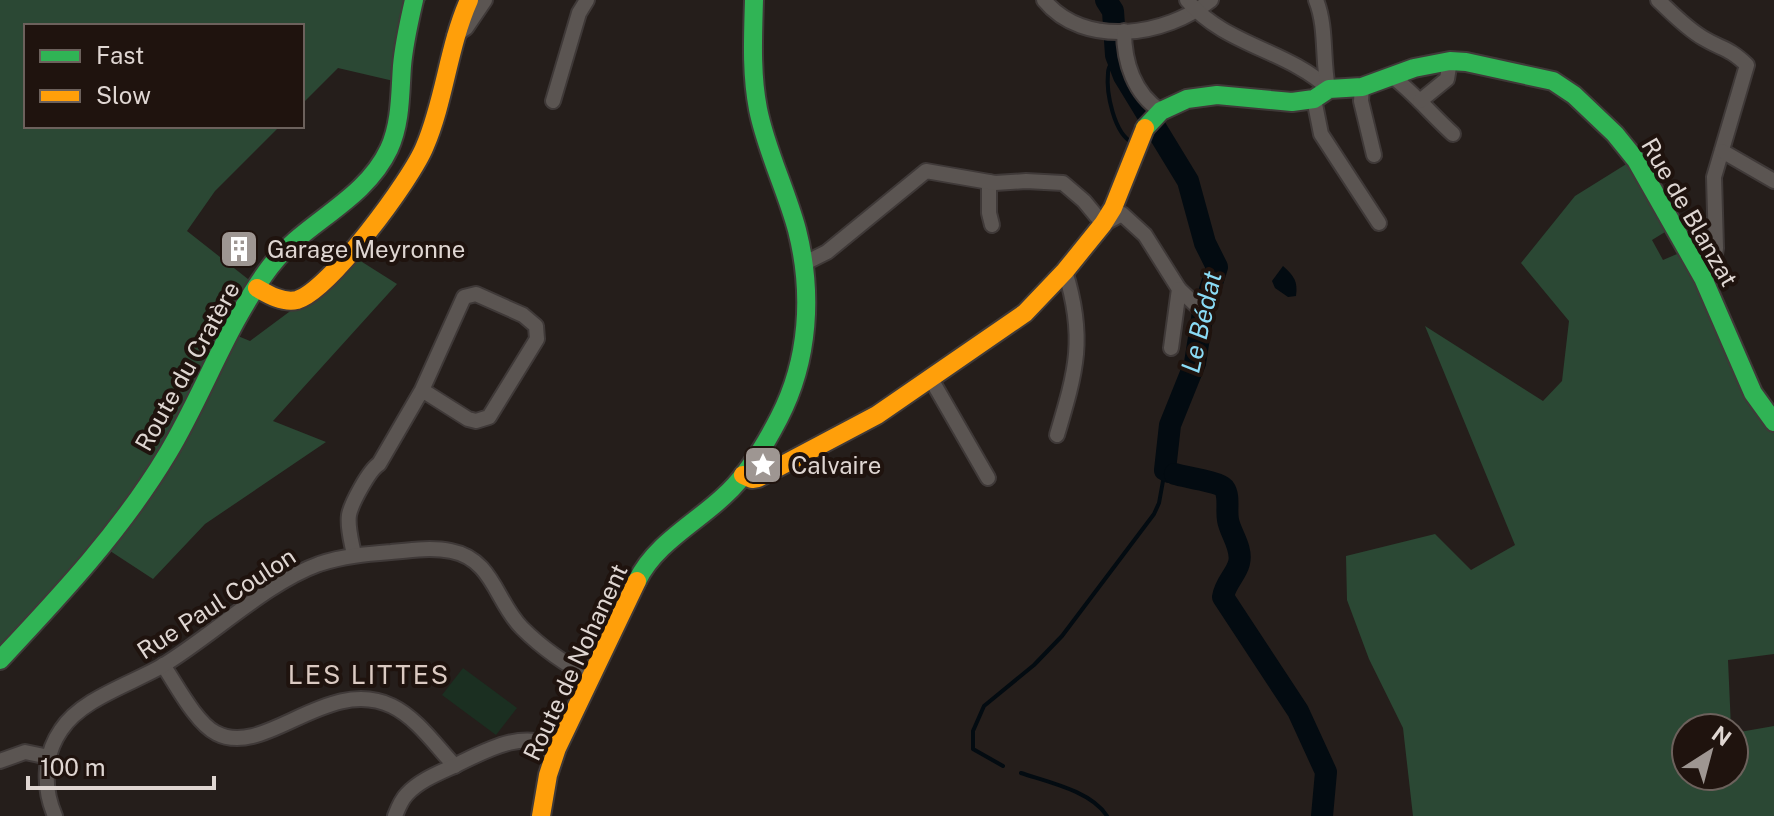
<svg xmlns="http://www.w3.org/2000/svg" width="1774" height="816" font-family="'Public Sans',sans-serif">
	<rect width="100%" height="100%" fill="#251e1b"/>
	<!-- green -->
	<path fill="#1b2f21" d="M463,668L517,708L496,735L442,695Z"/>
	<!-- forest -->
	<g fill="#2b4834">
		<path d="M0,0H426L408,31L398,82L338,68L302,104V26H26V126H280L215,191L187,231L253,283L221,329L250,341L359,260L397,284L273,421L326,442L205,524L153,579L101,545L0,656Z"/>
		<path d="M1628,163L1665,232L1652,240L1663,260L1677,254L1702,292L1746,397L1774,432V654L1728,660L1731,728H1686V776H1734V733L1774,726V816H1413L1403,728L1369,659L1347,600L1346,556L1435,534L1471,570L1515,545L1425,326L1543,401L1562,381L1569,321L1521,263L1575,196Z"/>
	</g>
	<!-- water -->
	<path fill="#030b11" d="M1283,266C1294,276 1298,281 1296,296L1288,297L1275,288L1272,281Z"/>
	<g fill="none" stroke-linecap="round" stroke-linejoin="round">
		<!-- stream -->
		<g stroke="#030b11" stroke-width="4">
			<path d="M1116,55C1113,61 1108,66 1108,73C1106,93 1114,134 1133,143"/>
			<path d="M1003,766L973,749V731L984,706L1034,665L1062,636L1154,514L1159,503L1165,470"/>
			<path d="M1021,773C1048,782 1091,791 1107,816"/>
		</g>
		<!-- river -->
		<g stroke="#030b11" stroke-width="22">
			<path d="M1106,0L1113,11L1116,55L1124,76L1188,181L1205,243L1217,267L1203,312L1195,363L1170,425L1165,470L1169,472"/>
			<path d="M1175,474C1185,477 1219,482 1224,488C1230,496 1226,510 1228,520C1230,533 1243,548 1239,563C1236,575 1225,583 1223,597L1298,711L1326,772L1322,816"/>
		</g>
		<defs>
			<g id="street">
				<path d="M1044,0C1084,49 1166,36 1211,0"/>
				<path d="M1187,0C1224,45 1288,50 1329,89"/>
				<path d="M1316,0C1327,27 1322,59 1328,88"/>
				<path d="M1658,0C1672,13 1686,28 1703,38C1723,50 1728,47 1747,65L1714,177L1716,248L1713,267L1710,274L1703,278"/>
				<path d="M1124,31C1124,62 1134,94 1161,111"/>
				<path d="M454,36L466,28L485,0"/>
				<path d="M1393,77C1415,94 1432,115 1453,134"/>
				<path d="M1362,87L1361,101L1374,155"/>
				<path d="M1314,99L1321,134L1379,223"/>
				<path d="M553,101L579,13L587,0"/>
				<path d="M1420,101L1447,79L1450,61"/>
				<path d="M1722,151L1774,181"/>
				<path d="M989,182V213L992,225"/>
				<path d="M805,263L827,252L926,171L995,183L1026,181L1063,183L1084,201L1103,224L1122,214L1145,235L1179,289L1171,348"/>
				<path d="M1179,289L1200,309"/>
				<path d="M931,379L988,478"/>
				<path d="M1057,435C1076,371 1086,338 1065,271"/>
				<path d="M354,555C352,543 347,528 349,515C351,504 369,470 379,464L422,390L464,297L476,294L523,315L536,326L537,339L489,417L476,421L468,419L422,390"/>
				<path d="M163,665C176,684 196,723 216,733C265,759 327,675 392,706C417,718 436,746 455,766"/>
				<path d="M0,761L25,752L49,757"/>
				<path d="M55,816C43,788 43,756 61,730C81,699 131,684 162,666C212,636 266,583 319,564C343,556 366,554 391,552C410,550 432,547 451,551C493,559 496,602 522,628C541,647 567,666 591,677"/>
				<path d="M395,816C398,808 401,800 407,794C420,780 439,773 456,765C487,750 522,729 557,748"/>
			</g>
			<g id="fast">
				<path d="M1145,128L1161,111L1187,99L1217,95L1292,102L1314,99L1329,89L1362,87L1414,68L1450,61L1466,62L1553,81L1574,95L1615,134L1636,160L1703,278L1753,393L1774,422"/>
				<path d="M637,581C655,544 694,524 723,497C746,477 765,445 779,418C809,360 813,293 797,230C786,189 766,150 758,109C751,73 753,36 754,0"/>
				<path d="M0,660C61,595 122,530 168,453C204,393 227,324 270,267C304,222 364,202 389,149C401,123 400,93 402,66C404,43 409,22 414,0"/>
			</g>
			<g id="slow">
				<path d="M257,288C269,295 283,303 297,300C329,291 412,179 425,146C445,99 448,47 469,0"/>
				<path d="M743,475L752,479L758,478L877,415L1025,313L1065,271L1103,224L1113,208L1145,128"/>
				<path d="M541,816L548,775L557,748L637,581"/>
			</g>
		</defs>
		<!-- street casing -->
		<use href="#street" stroke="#3f3938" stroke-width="18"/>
		<!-- fast casing -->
		<use href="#fast" stroke="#3f3938" stroke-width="22"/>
		<!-- slow casing -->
		<use href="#slow" stroke="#3f3938" stroke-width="22"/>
		<!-- street -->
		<use href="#street" stroke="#5b5552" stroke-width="14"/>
		<!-- fast -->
		<use href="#fast" stroke="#30b455" stroke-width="18"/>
		<!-- slow -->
		<use href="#slow" stroke="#ff9f0a" stroke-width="18"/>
	</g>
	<!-- icons -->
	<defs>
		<symbol id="building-square" viewBox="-11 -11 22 22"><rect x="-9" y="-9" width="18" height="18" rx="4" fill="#9e9692" stroke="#1f130e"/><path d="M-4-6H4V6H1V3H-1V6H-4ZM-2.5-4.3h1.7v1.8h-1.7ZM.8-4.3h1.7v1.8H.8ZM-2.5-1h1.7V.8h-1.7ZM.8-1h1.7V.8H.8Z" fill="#fff"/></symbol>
		<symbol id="sight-square" viewBox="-11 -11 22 22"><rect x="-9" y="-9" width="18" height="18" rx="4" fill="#9e9692" stroke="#1f130e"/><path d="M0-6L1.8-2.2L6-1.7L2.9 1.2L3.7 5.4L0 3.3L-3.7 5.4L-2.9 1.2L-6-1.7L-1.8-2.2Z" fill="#fff"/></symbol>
	</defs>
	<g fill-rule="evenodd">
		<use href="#building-square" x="217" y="227" width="44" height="44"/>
		<use href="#sight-square" x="741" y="443" width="44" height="44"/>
	</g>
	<g text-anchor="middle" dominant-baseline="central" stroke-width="8" stroke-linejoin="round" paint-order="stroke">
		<!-- street labels -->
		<g font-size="24" fill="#dfd6d2" stroke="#1f130e">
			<text transform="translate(1690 212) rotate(60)">Rue de Blanzat</text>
			<text transform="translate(187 366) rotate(-61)">Route du Cratère</text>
			<text transform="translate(216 603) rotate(-33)">Rue Paul Coulon</text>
			<text transform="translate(575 662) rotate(-65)">Route de Nohanent</text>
		</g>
		<!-- poi labels -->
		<g font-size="24" fill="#dfd6d2" stroke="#1f130e" text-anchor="start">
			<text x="267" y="249">Garage Meyronne</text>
			<text x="791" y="465">Calvaire</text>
		</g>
		<!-- water labels -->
		<g font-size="26" font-style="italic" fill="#8adbf5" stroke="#1f130e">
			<text transform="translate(1201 322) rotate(-77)">Le Bédat</text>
		</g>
		<!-- neighbourhood labels -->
		<g font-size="26" letter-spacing="2" fill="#dbcac2" stroke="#1f130e">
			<text x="369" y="674">LES LITTES</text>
		</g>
	</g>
	<!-- legend -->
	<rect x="24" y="24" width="280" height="104" fill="#1f130e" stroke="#6c615c" stroke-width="2"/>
	<rect x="40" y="50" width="40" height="12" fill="#30b455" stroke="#6c615c" stroke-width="2"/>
	<text x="96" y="64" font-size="24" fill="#dfd6d2">Fast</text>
	<rect x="40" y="90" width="40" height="12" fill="#ff9f0a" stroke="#6c615c" stroke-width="2"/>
	<text x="96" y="104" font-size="24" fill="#dfd6d2">Slow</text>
	<!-- north arrow -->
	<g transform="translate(1710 752) rotate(36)"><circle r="38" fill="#1f130e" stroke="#6c615c" stroke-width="2"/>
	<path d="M0-6L14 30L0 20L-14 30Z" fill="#9e9692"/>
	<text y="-12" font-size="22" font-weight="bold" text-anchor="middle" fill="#dfd6d2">N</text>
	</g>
	<!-- scale -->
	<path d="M28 776v12h186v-12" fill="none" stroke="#dfd6d2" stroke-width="4"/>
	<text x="40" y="776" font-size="24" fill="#dfd6d2" stroke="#1f130e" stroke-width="6" paint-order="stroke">100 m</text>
</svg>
